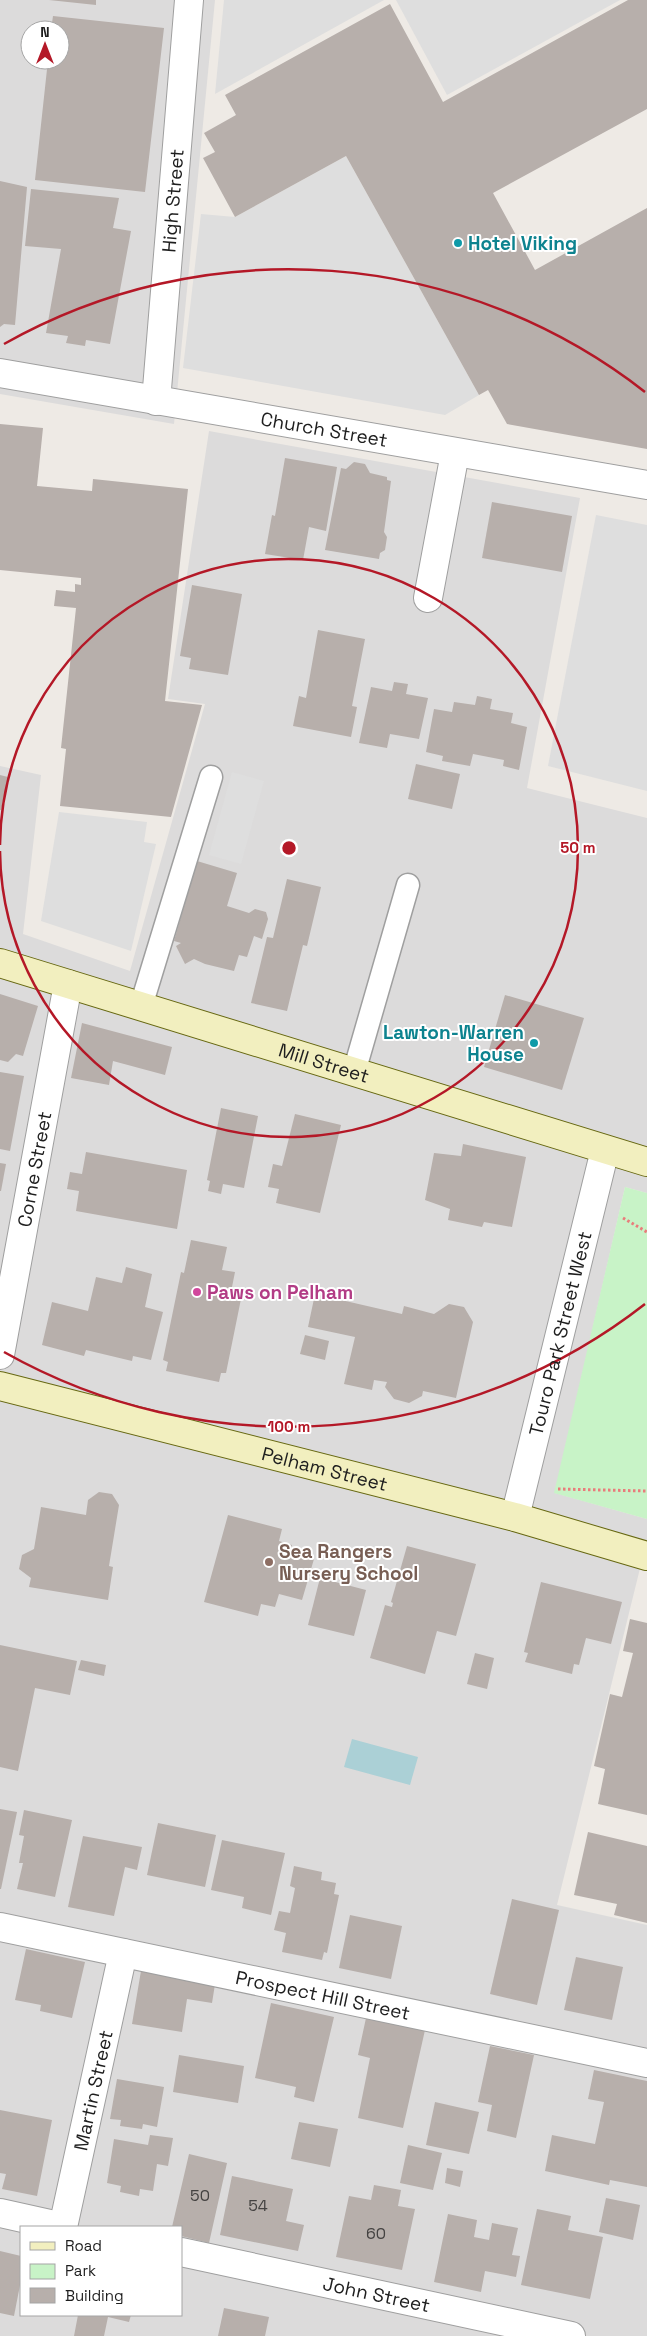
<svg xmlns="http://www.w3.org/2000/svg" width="647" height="2336" font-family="'Space Grotesk',sans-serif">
	<rect width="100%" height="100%" fill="#eeeae5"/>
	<!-- residential -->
	<g fill="#dcdbdb" fill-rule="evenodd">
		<path d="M0,0H215L174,424L0,394ZM30,30H60V60H30Z"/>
		<path d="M209,431L580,498L527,788L647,818V1193L625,1187L555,1493L647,1519V1540L557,1905L647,1925V2336H0V766L41,775L23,934L130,971L205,704L168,699ZM21,2227H181V2315H21Z"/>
	</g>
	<!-- park -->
	<path fill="#c8f3c7" d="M625,1187L647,1193V1519L554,1493Z"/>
	<!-- parking -->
	<g fill="#dedede">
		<path d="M224,0H384L215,94Z"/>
		<path d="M396,0H620L447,95Z"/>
		<path d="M346,156L479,395L445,415L183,368L201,214L235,217Z"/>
		<path d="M596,515L647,525V791L548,766Z"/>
		<path d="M232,772L264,781L241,864L209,855Z"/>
		<path d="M59,812L147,822L144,842L156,844L131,951L41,921Z"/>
	</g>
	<!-- water -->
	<path fill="#abd0d6" d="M352,1739L418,1757L410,1785L344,1767Z"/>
	<!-- building -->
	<g fill="#b7afab">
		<path d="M49,0H96V5Z"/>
		<path d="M628,0H647V109L493,193L535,270L647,208V449L507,424L488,390L479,395L346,156L235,217L203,158L215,152L204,133L236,115L225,95L390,4L443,102Z"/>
		<path d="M53,16L164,28L145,192L35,180L48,60H60V30H51Z"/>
		<path d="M0,181L27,187L15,325L4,324L0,327Z"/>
		<path d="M31,189L119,198L113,228L131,231L110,344L86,340L85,346L66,343L68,336L46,333L61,249L25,246Z"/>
		<path d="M0,424L43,428L37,486L92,491L93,479L188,489L165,701L202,705L171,817L60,806L66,749L61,748L76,608L54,606L56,590L75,592V584L81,585V578L0,570Z"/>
		<path d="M285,458L337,467L326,531L309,527L303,560L265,554L272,515L275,516Z"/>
		<path d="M354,462L365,464L370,473L387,477V480L391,481L384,532L387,537L385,550L380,553L379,559L325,550L341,468L346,469Z"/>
		<path d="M492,502L572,516L562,572L482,558Z"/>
		<path d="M192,585L242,594L228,675L189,669L191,658L180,656Z"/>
		<path d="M318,630L365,639L352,706L357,707L351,737L293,726L299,696L306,698Z"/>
		<path d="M394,682L408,684L406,694L428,698L419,739L390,734L387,748L359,743L371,687L392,691Z"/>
		<path d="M477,696L492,699L490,709L513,713L511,723L527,727L519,770L503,766L504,760L473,754L470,766L442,761L443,756L426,752L434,709L452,712L454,702L475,705Z"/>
		<path d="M416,764L460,774L452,809L408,799Z"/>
		<path d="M0,775L8,777L1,810H0Z"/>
		<path d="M197,861L237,873L227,906L249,913L255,909L266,912L268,919L262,939L254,936L247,957L239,955L234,971L205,964L194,959L185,964L176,946L181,943L174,941Z"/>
		<path d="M287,879L321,887L307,946L303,945L287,1011L251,1003L267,937L273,938Z"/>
		<path d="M0,994L38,1006L23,1056L16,1054L8,1062L0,1060Z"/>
		<path d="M505,995L584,1018L562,1090L484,1067Z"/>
		<path d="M82,1023L172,1047L165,1075L113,1061L109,1085L71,1078Z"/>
		<path d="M0,1072L24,1076L10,1151L0,1149Z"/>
		<path d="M221,1108L258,1116L244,1188L223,1184L221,1194L208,1191L210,1181L207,1180Z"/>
		<path d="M295,1114L341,1125L320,1213L276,1203L279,1189L268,1187L273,1164L282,1166Z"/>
		<path d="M463,1144L526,1157L512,1227L484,1222L482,1227L448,1220L450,1209L425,1200L434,1153L461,1156Z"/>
		<path d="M86,1152L187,1170L177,1229L76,1211L79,1191L67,1189L70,1172L82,1174Z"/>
		<path d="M0,1163L6,1164L1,1191H0Z"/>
		<path d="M191,1240L227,1247L222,1270L235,1272L231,1292L242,1294L226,1373H221L219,1382L166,1371L168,1362L163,1360L181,1272L184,1273Z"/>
		<path d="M126,1267L152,1274L145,1307L163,1312L151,1360L133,1356L132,1361L86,1350L84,1356L42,1345L52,1302L88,1311L96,1277L122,1283Z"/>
		<path d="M315,1294L402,1314L404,1306L434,1314L449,1304L464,1307L473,1322L456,1398L423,1391L422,1396L409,1403L394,1399L385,1387L387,1382L374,1380L372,1390L344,1384L355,1337L308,1327Z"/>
		<path d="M305,1335L329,1341L325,1360L300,1354Z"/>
		<path d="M99,1492L112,1494L119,1505L109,1566L113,1567L108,1600L29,1587L31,1578L19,1569L22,1555L34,1549L41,1507L86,1515L88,1500Z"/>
		<path d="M228,1515L282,1529L279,1541L292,1545L290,1553L314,1559L302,1600L279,1594L275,1607L261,1604L258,1616L204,1602Z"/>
		<path d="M407,1546L476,1564L456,1636L437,1631L425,1674L370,1658L385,1605L392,1607L393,1603L391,1602Z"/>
		<path d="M320,1578L366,1590L354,1636L308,1625Z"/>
		<path d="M541,1582L622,1602L611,1644L586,1638L579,1665L574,1664L572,1674L525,1662L528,1653L524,1652Z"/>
		<path d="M630,1619L647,1623V1815L598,1804L605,1769L594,1766L610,1694L622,1697L633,1653L623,1651Z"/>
		<path d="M0,1645L77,1661L70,1695L35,1688L18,1771L0,1767Z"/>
		<path d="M475,1653L494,1658L487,1689L467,1684Z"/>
		<path d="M81,1660L106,1665L104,1676L78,1670Z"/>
		<path d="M0,1809L17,1812L1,1889H0Z"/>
		<path d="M24,1810L72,1820L55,1897L17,1889L23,1863H19L24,1836L19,1835Z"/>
		<path d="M158,1823L216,1835L205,1887L147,1875Z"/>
		<path d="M588,1832L647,1846V1923L614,1915L617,1904L574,1895Z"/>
		<path d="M83,1836L142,1847L137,1870L125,1867L114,1916L68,1907Z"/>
		<path d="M222,1840L285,1853L271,1915L242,1908L244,1897L211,1890Z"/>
		<path d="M294,1866L322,1872L321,1880L336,1883L334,1894L339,1895L327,1953L324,1952L322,1960L282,1952L286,1933L274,1930L279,1911L290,1913L295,1888L290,1886Z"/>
		<path d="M512,1899L559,1910L537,2005L490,1994Z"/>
		<path d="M350,1915L402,1926L391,1979L339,1968Z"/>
		<path d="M26,1949L85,1962L72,2018L40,2011L41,2005L15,2000Z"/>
		<path d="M576,1957L623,1967L612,2020L564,2010Z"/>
		<path d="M142,1965L216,1978L212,2003L187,1999L182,2032L132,2024Z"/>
		<path d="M271,2003L334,2017L314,2102L294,2097L296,2087L255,2078Z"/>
		<path d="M366,2018L425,2030L403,2128L358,2118L370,2058L358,2055Z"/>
		<path d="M490,2046L534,2055L516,2138L487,2131L492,2105L478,2102Z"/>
		<path d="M179,2055L244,2066L238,2103L173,2092Z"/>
		<path d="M594,2070L647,2081V2187L610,2180L609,2185L545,2171L552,2135L595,2144L604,2102L588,2099Z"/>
		<path d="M117,2079L164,2087L157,2127L143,2124L142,2129L120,2126L121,2120L110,2119Z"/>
		<path d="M435,2102L479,2112L469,2154L426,2145Z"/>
		<path d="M0,2110L52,2120L37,2196L2,2189L6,2174L0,2173Z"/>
		<path d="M299,2122L338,2129L330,2167L291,2159Z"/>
		<path d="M150,2135L173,2138L168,2166L157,2164L153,2191L140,2189L139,2196L120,2192L121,2186L107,2183L114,2139L148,2145Z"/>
		<path d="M408,2145L442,2153L433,2190L400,2183Z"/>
		<path d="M189,2154L227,2163L209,2243L181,2236V2227H172Z"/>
		<path d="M447,2168L463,2171L460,2187L445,2183Z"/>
		<path d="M232,2176L293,2189L286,2221L304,2225L298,2251L220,2235Z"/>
		<path d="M374,2185L401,2190L398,2206L415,2209L402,2270L336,2257L349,2196L371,2200Z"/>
		<path d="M606,2198L640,2205L633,2240L599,2232Z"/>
		<path d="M537,2209L571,2216L568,2230L603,2237L590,2299L521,2285Z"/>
		<path d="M448,2214L477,2220L474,2237L489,2240L492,2223L518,2228L512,2255L520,2256L516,2277L485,2271L481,2292L434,2282Z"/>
		<path d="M0,2251L21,2256V2280L14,2316L0,2313Z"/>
		<path d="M224,2308L269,2317L265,2336H218Z"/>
		<path d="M78,2315H131L129,2322L108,2317L104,2336H74Z"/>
	</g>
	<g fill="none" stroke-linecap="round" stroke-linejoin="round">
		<defs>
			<g id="lane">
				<path d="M141,1006L211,777"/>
				<path d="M354,1072L408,885"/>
			</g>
			<g id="street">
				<path id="s1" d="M0,373L647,485"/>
				<path id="s2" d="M156,401L189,0"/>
				<path d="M428,598L455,453"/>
				<path id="s3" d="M0,1355L68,984"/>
				<path id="s4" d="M515,1517L605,1150"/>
				<path id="s5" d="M0,1927L647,2063"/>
				<path d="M0,2213L63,2227"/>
				<path id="s6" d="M63,2227L123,1953"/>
				<path id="s7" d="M181,2252L571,2336"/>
			</g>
			<g id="secondary">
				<path id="s8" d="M0,963L647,1162"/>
				<path id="s9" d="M0,1386L515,1517L647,1556"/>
			</g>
		</defs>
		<!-- lane casing -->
		<use href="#lane" stroke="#9f9f9f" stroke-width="25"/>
		<!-- street casing -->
		<use href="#street" stroke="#9f9f9f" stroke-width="30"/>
		<!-- secondary casing -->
		<use href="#secondary" stroke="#676812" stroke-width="30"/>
		<!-- path -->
		<g stroke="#e97c7b" stroke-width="3" stroke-dasharray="2.5 2.5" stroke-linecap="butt">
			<path d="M623,1218L647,1232"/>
			<path d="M558,1489L647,1491"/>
		</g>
		<!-- lane -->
		<use href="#lane" stroke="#fff" stroke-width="22"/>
		<!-- street -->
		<use href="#street" stroke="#fff" stroke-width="28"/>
		<!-- secondary -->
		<use href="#secondary" stroke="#f2efbf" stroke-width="28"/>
	</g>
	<!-- distance rings -->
	<g fill="none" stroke="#b41827" stroke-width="2.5">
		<path d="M0 845A289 289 0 1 1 0 851"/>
		<path d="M645 1304A579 579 0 0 1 4 1352M4 344A579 579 0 0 1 645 392"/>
	</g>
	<!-- markers -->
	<g fill="#0f9aa8" stroke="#fff" stroke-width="2">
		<circle cx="458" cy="243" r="5"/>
		<circle cx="534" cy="1043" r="5"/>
	</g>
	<circle fill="#d1479c" stroke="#fff" stroke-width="2" cx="197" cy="1292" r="5"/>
	<circle fill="#8d6e63" stroke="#fff" stroke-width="2" cx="269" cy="1562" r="5"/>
	<g text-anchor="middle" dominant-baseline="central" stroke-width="4" stroke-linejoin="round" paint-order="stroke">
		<!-- number labels -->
		<g font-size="16" fill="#444241">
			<text x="200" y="2195">50</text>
			<text x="258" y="2205">54</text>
			<text x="376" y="2233">60</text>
		</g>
		<!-- street labels -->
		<g font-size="19" fill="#1e1e1e" stroke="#fff">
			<text stroke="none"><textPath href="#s2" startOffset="201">High Street</textPath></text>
			<text stroke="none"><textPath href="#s1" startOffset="329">Church Street</textPath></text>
			<text stroke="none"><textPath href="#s8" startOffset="339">Mill Street</textPath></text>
			<text stroke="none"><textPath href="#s3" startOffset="189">Corne Street</textPath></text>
			<text stroke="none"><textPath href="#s4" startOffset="189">Touro Park Street West</textPath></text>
			<text stroke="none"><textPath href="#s9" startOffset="335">Pelham Street</textPath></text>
			<text stroke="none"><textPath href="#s5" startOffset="330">Prospect Hill Street</textPath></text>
			<text stroke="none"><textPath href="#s6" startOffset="140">Martin Street</textPath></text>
			<text stroke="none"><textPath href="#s7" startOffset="200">John Street</textPath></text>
		</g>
		<!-- culture labels -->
		<g font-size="19" font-weight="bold" fill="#0d838f" stroke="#fff" text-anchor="start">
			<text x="468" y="243">Hotel Viking</text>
			<text x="524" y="1032" text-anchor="end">Lawton-Warren<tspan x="524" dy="22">House</tspan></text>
		</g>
		<!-- hotel labels -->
		<g font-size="19" font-weight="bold" fill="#b23c85" stroke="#fff" text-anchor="start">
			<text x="207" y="1292">Paws on Pelham</text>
		</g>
		<!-- education labels -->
		<g font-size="19" font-weight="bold" fill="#785e54" stroke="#fff" text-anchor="start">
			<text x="279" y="1551">Sea Rangers<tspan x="279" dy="22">Nursery School</tspan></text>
		</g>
	</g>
	<circle cx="289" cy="848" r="8" fill="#b41827" stroke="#fff" stroke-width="2.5"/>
	<g font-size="15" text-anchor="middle" font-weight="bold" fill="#b41827" stroke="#fff" stroke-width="4" stroke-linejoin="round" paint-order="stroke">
		<text x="578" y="853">50 m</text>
		<text x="289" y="1432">100 m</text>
	</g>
	<!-- legend -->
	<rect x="20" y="2226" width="162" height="90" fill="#ffffff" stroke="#a5a5a5"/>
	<rect x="30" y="2242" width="25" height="8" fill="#f2efbf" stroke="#a5a5a5"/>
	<text x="65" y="2251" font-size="15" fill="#1e1e1e">Road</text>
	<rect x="30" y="2264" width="25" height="15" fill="#c8f3c7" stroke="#a5a5a5"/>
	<text x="65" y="2276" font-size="15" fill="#1e1e1e">Park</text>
	<rect x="30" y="2288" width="25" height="15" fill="#b7afab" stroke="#a5a5a5"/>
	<text x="65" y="2301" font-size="15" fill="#1e1e1e">Building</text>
	<!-- north arrow -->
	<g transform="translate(45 45)"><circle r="24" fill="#ffffff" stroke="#a5a5a5"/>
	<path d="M0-4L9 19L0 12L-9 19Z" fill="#b41827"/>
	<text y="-8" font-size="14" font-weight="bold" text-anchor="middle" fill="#1e1e1e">N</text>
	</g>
</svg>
